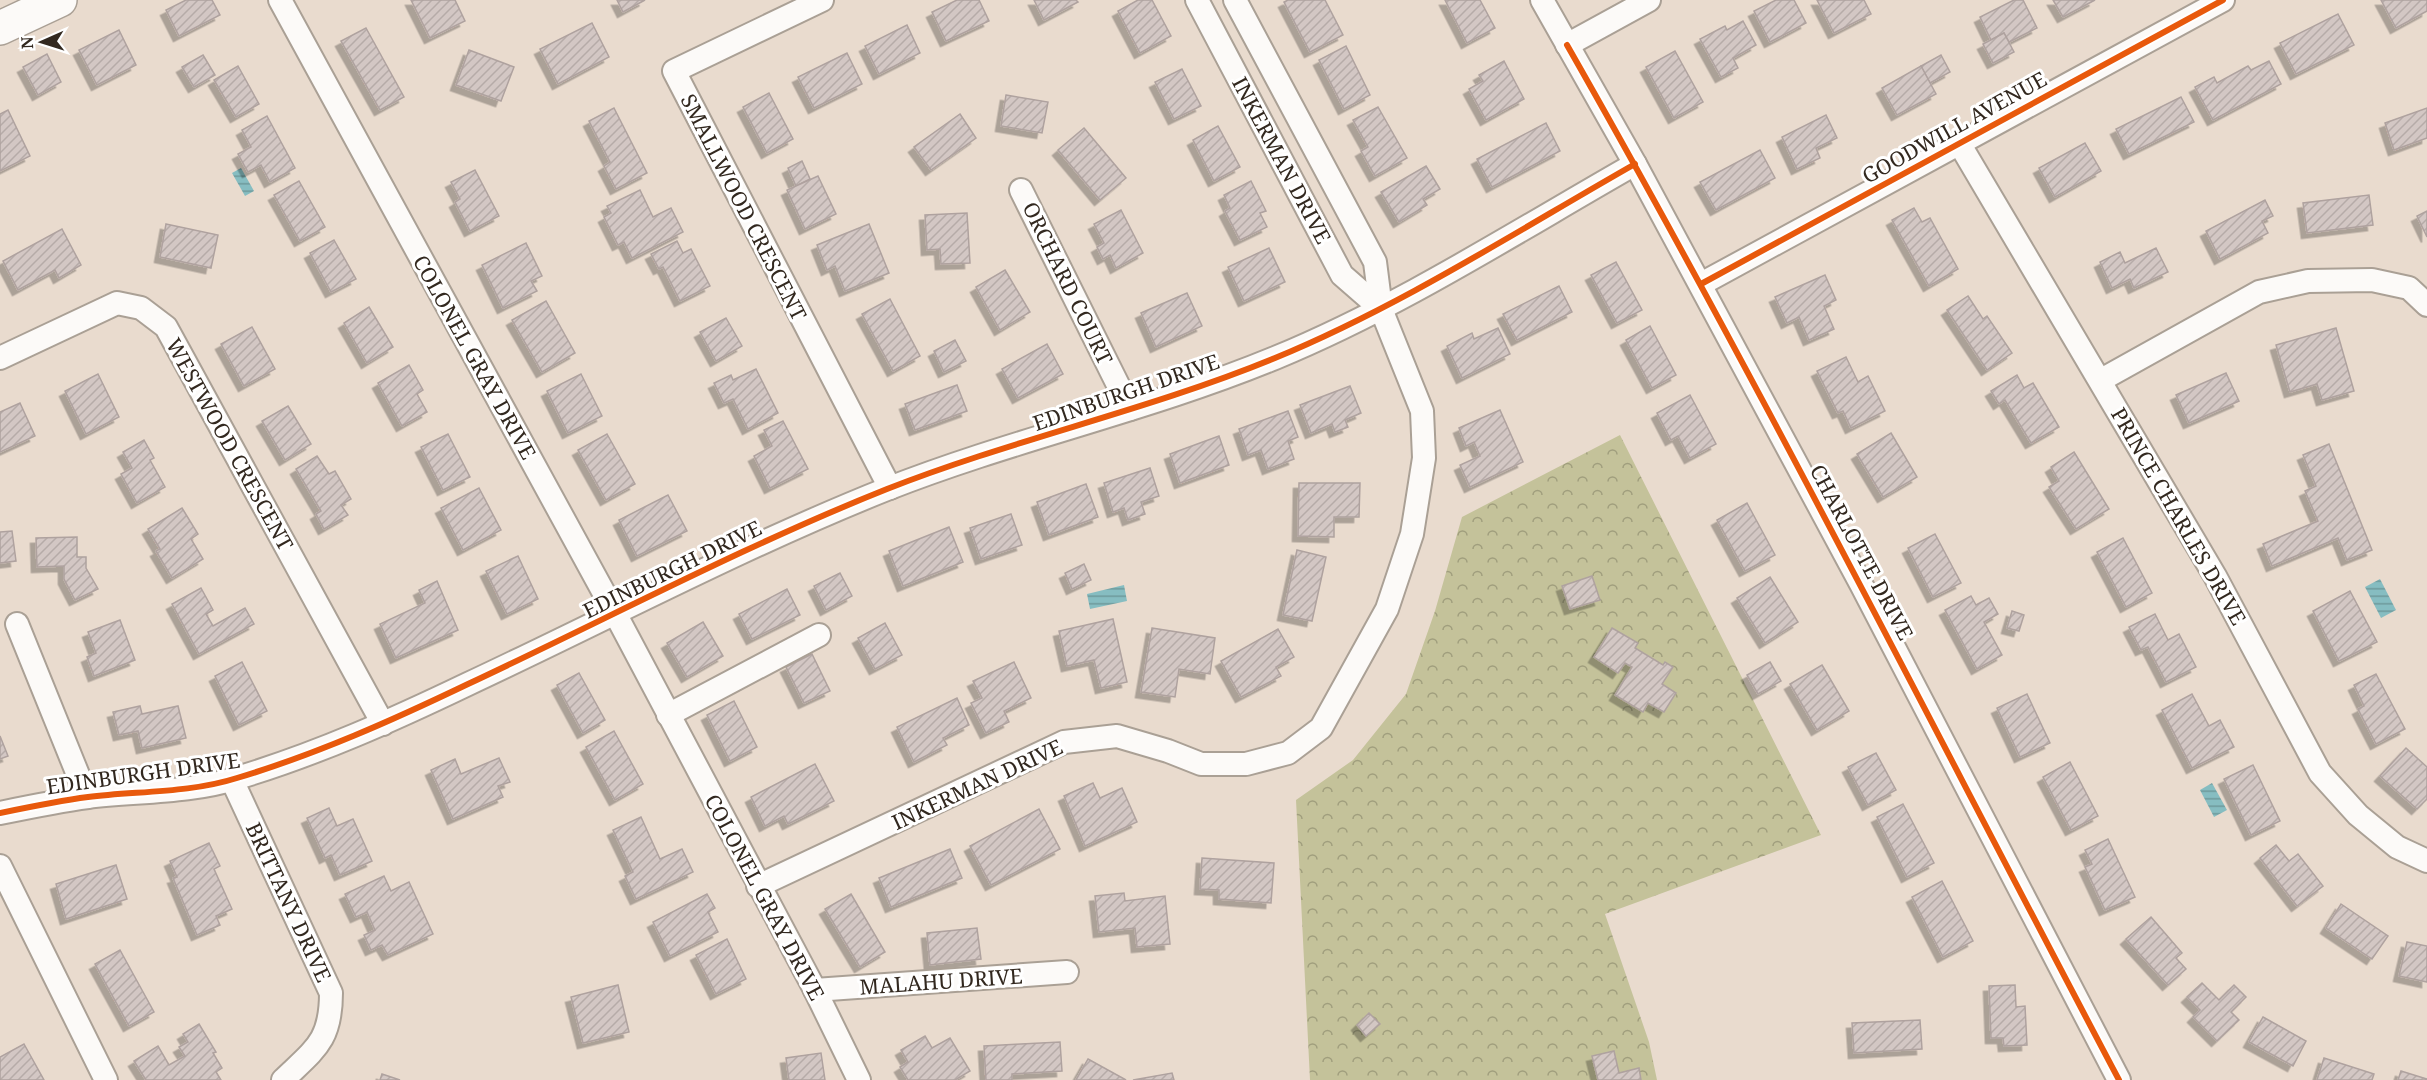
<svg xmlns="http://www.w3.org/2000/svg" width="2427" height="1080" font-family="'Noto Serif',serif">
	<defs>
		<pattern id="forest-crowns" width="20" height="18" patternUnits="userSpaceOnUse" patternTransform="scale(1.5)"><rect width="20" height="18" fill="#c4c29a"/><path d="M2 6a3 3 0 1 1 6 0M12 15a3 3 0 1 1 6 0" fill="none" stroke="#a09e7d"/></pattern>
		<pattern id="water-rules" width="6" height="5" patternUnits="userSpaceOnUse" patternTransform="scale(1.5)"><rect width="6" height="5" fill="#86bdc1"/><path d="M0 2.5h6" fill="none" stroke="#6e9a9c"/></pattern>
		<pattern id="building-hatch" width="6" height="6" patternUnits="userSpaceOnUse" patternTransform="scale(1.5)"><rect width="6" height="6" fill="#d3c7c4"/><path d="M-1 1l2-2M0 6l6-6M5 7l2-2" fill="none" stroke="#b6aba8"/></pattern>
		<filter id="shadow"><feDropShadow dx="-5.5" dy="5.5" stdDeviation="0" flood-color="#0004"/></filter>
	</defs>
	<rect width="100%" height="100%" fill="#e9dbce"/>
	<!-- forest -->
	<path fill="url(#forest-crowns)" d="M1620,435L1821,835L1605,914L1649,1042L1657,1080H1310L1296,800L1353,760L1406,694L1435,611L1462,517Z"/>
	<!-- water -->
	<g fill="url(#water-rules)">
		<path d="M241,168L254,191L245,196L232,173Z"/>
		<path d="M2380,579L2396,610L2381,618L2365,587Z"/>
		<path d="M1124,585L1127,601L1090,609L1087,594Z"/>
		<path d="M2212,783L2227,810L2214,817L2200,790Z"/>
	</g>
	<!-- building -->
	<g fill="url(#building-hatch)" stroke="#afa29f" stroke-width="1.5" filter="url(#shadow)">
		<path d="M186,0H212L220,15L179,36L166,10Z"/>
		<path d="M411,0H455L465,21L430,38Z"/>
		<path d="M617,0H645L623,12Z"/>
		<path d="M957,0H979L989,21L946,41L932,12Z"/>
		<path d="M1034,0H1076L1078,2L1044,20Z"/>
		<path d="M1138,0H1152L1171,36L1140,53L1118,11Z"/>
		<path d="M1288,0H1325L1343,35L1310,52L1284,2Z"/>
		<path d="M1445,0H1480L1495,28L1467,43Z"/>
		<path d="M1776,0H1794L1806,23L1770,42L1754,11Z"/>
		<path d="M1817,0H1864L1871,14L1834,33Z"/>
		<path d="M2014,0H2023L2037,28L2009,42L2004,33L1991,40L1980,17Z"/>
		<path d="M2053,0H2095L2063,17Z"/>
		<path d="M2381,0H2427V11L2396,28Z"/>
		<path d="M2338,14L2354,45L2296,74L2280,43Z"/>
		<path d="M1743,21L1756,45L1733,58L1738,68L1721,77L1700,39L1725,26L1727,30Z"/>
		<path d="M592,23L609,57L558,84L540,49Z"/>
		<path d="M907,25L920,53L879,74L865,46Z"/>
		<path d="M366,28L404,97L380,110L341,41Z"/>
		<path d="M119,30L136,65L97,85L79,50Z"/>
		<path d="M2004,33L2014,52L1993,63L1983,44Z"/>
		<path d="M1346,46L1370,95L1344,109L1319,60Z"/>
		<path d="M469,50L514,67L501,101L456,85Z"/>
		<path d="M1675,51L1703,102L1674,118L1646,67Z"/>
		<path d="M847,53L862,84L814,108L798,77Z"/>
		<path d="M47,54L61,82L38,95L23,67Z"/>
		<path d="M203,55L215,75L194,87L182,67Z"/>
		<path d="M1941,55L1950,72L1930,83L1921,66Z"/>
		<path d="M1504,61L1524,99L1486,120L1469,89L1483,81L1479,75Z"/>
		<path d="M2269,61L2281,84L2213,120L2195,87L2214,77L2217,83L2248,66L2251,70Z"/>
		<path d="M238,66L259,104L236,117L214,80Z"/>
		<path d="M1921,66L1936,94L1897,115L1882,88Z"/>
		<path d="M1182,69L1201,106L1174,119L1155,82Z"/>
		<path d="M769,93L793,139L767,153L743,107Z"/>
		<path d="M1006,95L1048,102L1042,133L1001,126Z"/>
		<path d="M2181,97L2194,122L2129,154L2116,129Z"/>
		<path d="M1378,107L1407,158L1375,176L1361,151L1368,147L1353,120Z"/>
		<path d="M614,108L647,173L616,189L604,166L610,162L589,121Z"/>
		<path d="M2427,108V138L2394,150L2385,123Z"/>
		<path d="M8,110L30,156L0,171V114Z"/>
		<path d="M960,114L976,138L931,170L914,147Z"/>
		<path d="M1826,115L1837,138L1816,148L1820,158L1797,169L1782,137Z"/>
		<path d="M267,116L295,168L270,182L261,165L248,172L238,154L251,147L242,130Z"/>
		<path d="M1546,123L1560,151L1492,187L1477,159Z"/>
		<path d="M1218,126L1240,167L1214,181L1193,140Z"/>
		<path d="M1084,128L1126,178L1100,200L1058,150Z"/>
		<path d="M2085,143L2101,171L2055,197L2039,168Z"/>
		<path d="M1760,150L1775,178L1716,210L1700,182Z"/>
		<path d="M802,161L810,179L796,186L788,168Z"/>
		<path d="M1426,166L1440,189L1423,199L1427,205L1399,222L1381,192Z"/>
		<path d="M475,170L499,216L470,231L455,202L460,199L451,182Z"/>
		<path d="M818,176L836,214L805,229L787,190Z"/>
		<path d="M299,181L325,227L300,241L274,195Z"/>
		<path d="M1251,181L1266,211L1260,213L1267,227L1240,240L1225,211L1230,208L1224,195Z"/>
		<path d="M640,190L653,217L671,208L683,232L632,258L624,242L618,245L604,217L611,213L607,206Z"/>
		<path d="M2369,195L2373,225L2307,233L2303,203Z"/>
		<path d="M2265,200L2273,216L2262,221L2268,233L2220,259L2206,231Z"/>
		<path d="M1914,208L1922,222L1930,218L1958,269L1929,286L1892,220Z"/>
		<path d="M1121,210L1143,253L1116,268L1110,255L1103,259L1097,247L1104,243L1094,224Z"/>
		<path d="M2427,211V237L2417,216Z"/>
		<path d="M967,213L970,263L941,264L940,249L927,250L925,215Z"/>
		<path d="M166,224L218,235L211,268L160,257Z"/>
		<path d="M869,224L889,273L845,291L835,266L827,270L817,245Z"/>
		<path d="M62,229L81,265L59,278L55,270L18,290L3,261Z"/>
		<path d="M334,240L356,279L331,292L310,253Z"/>
		<path d="M677,241L683,253L691,249L710,286L680,301L663,267L659,269L651,254Z"/>
		<path d="M526,243L542,276L531,281L537,291L503,308L482,265Z"/>
		<path d="M1269,248L1285,282L1244,301L1228,267Z"/>
		<path d="M2156,248L2168,272L2134,288L2130,279L2112,288L2100,262L2120,252L2125,263Z"/>
		<path d="M1616,262L1642,310L1617,323L1591,275Z"/>
		<path d="M1005,270L1030,312L1000,330L976,287Z"/>
		<path d="M1825,275L1836,300L1824,306L1834,329L1809,340L1799,317L1787,323L1775,297Z"/>
		<path d="M1559,286L1572,312L1517,340L1503,314Z"/>
		<path d="M1187,293L1202,326L1156,347L1141,313Z"/>
		<path d="M1968,296L1983,319L1987,316L2012,353L1987,370L1947,310Z"/>
		<path d="M890,299L920,356L893,371L862,314Z"/>
		<path d="M546,301L575,353L542,372L512,320Z"/>
		<path d="M369,307L393,347L367,363L344,323Z"/>
		<path d="M726,318L742,346L716,361L700,332Z"/>
		<path d="M1650,326L1676,375L1652,388L1626,340Z"/>
		<path d="M252,327L275,369L244,386L221,344Z"/>
		<path d="M1498,328L1510,354L1462,378L1447,346L1472,333L1474,339Z"/>
		<path d="M2336,328L2354,391L2322,400L2317,384L2290,392L2276,345Z"/>
		<path d="M955,340L966,361L944,372L934,351Z"/>
		<path d="M1047,344L1063,374L1018,398L1002,369Z"/>
		<path d="M1846,357L1858,382L1868,376L1885,411L1851,428L1843,411L1838,413L1817,371Z"/>
		<path d="M409,365L423,390L417,394L427,412L402,426L378,383Z"/>
		<path d="M756,369L778,413L748,429L733,399L724,403L714,383L731,375L733,380Z"/>
		<path d="M2226,373L2239,401L2189,423L2176,395Z"/>
		<path d="M98,374L119,417L86,434L65,391Z"/>
		<path d="M581,374L602,416L568,433L547,391Z"/>
		<path d="M2017,375L2024,388L2033,383L2059,427L2031,443L2005,400L1999,404L1991,391Z"/>
		<path d="M957,385L967,411L915,430L905,404Z"/>
		<path d="M1350,386L1361,413L1345,420L1348,427L1335,432L1332,424L1311,433L1300,405Z"/>
		<path d="M1690,395L1716,444L1690,458L1678,436L1671,440L1657,413Z"/>
		<path d="M20,403L35,436L0,452V412Z"/>
		<path d="M288,406L311,444L285,460L262,421Z"/>
		<path d="M1500,410L1523,462L1470,487L1460,465L1480,456L1474,442L1466,446L1459,428Z"/>
		<path d="M1288,411L1298,437L1288,441L1294,459L1268,469L1261,450L1248,455L1239,429Z"/>
		<path d="M783,421L808,469L770,488L754,456L772,446L764,430Z"/>
		<path d="M1891,433L1917,477L1883,497L1857,454Z"/>
		<path d="M448,434L470,477L443,490L421,447Z"/>
		<path d="M607,434L635,484L606,500L578,450Z"/>
		<path d="M1219,436L1229,465L1180,483L1170,454Z"/>
		<path d="M144,440L154,458L150,460L165,487L137,503L121,474L132,468L123,452Z"/>
		<path d="M2329,444L2372,550L2347,560L2338,538L2272,566L2263,544L2318,521L2305,491L2316,486L2303,455Z"/>
		<path d="M2074,452L2109,509L2076,529L2049,487L2059,481L2051,467Z"/>
		<path d="M317,456L329,474L335,471L351,499L341,505L348,515L324,529L316,514L321,511L296,469Z"/>
		<path d="M1150,468L1159,496L1141,502L1145,514L1128,520L1124,508L1113,512L1104,483Z"/>
		<path d="M1299,483H1360L1359,517H1334V537L1298,536Z"/>
		<path d="M1086,484L1098,517L1049,535L1037,502Z"/>
		<path d="M479,488L501,530L463,550L441,508Z"/>
		<path d="M668,495L687,531L637,556L619,520Z"/>
		<path d="M1747,503L1775,555L1745,571L1717,520Z"/>
		<path d="M182,508L198,534L191,539L203,559L172,578L156,551L160,549L148,529Z"/>
		<path d="M1011,514L1022,545L981,559L970,528Z"/>
		<path d="M949,527L963,562L903,586L889,551Z"/>
		<path d="M12,531L16,561L0,563V532Z"/>
		<path d="M1935,534L1961,583L1933,597L1908,548Z"/>
		<path d="M77,537V557H86V568L98,589L75,600L64,579V566L37,567L36,538Z"/>
		<path d="M2123,538L2152,593L2126,607L2097,552Z"/>
		<path d="M1297,550L1326,557L1312,621L1283,615Z"/>
		<path d="M518,556L538,599L507,614L486,571Z"/>
		<path d="M1084,564L1091,580L1072,589L1065,573Z"/>
		<path d="M840,573L852,596L826,610L814,586Z"/>
		<path d="M1592,576L1600,600L1570,609L1562,586Z"/>
		<path d="M1770,577L1798,622L1765,643L1737,598Z"/>
		<path d="M437,581L458,630L396,658L380,624L425,603L419,590Z"/>
		<path d="M201,588L213,610L206,614L213,626L245,608L254,624L199,654L172,604Z"/>
		<path d="M787,589L800,615L752,639L739,614Z"/>
		<path d="M2350,591L2377,642L2339,661L2313,611Z"/>
		<path d="M1971,596L1976,605L1989,598L1998,614L1984,622L2002,655L1977,669L1945,610Z"/>
		<path d="M2012,611L2024,615L2019,631L2007,628Z"/>
		<path d="M2155,614L2168,640L2179,634L2196,667L2166,682L2148,647L2141,650L2129,627Z"/>
		<path d="M1113,619L1127,682L1101,688L1094,660L1067,666L1059,631Z"/>
		<path d="M120,620L135,660L94,676L87,657L96,653L88,632Z"/>
		<path d="M703,622L723,656L687,677L667,643Z"/>
		<path d="M885,623L902,655L875,669L858,638Z"/>
		<path d="M1152,628L1215,638L1210,674L1179,669L1175,697L1141,692Z"/>
		<path d="M1612,628L1638,643L1635,648L1663,665L1665,662L1673,667L1662,684L1676,693L1664,712L1648,703L1643,712L1615,695L1632,667L1625,663L1618,673L1594,657Z"/>
		<path d="M1278,629L1294,657L1276,667L1281,676L1241,697L1221,661Z"/>
		<path d="M812,654L830,691L804,703L786,667Z"/>
		<path d="M242,662L267,711L239,725L215,676Z"/>
		<path d="M1014,662L1031,698L1004,711L1009,722L986,733L971,703L982,698L973,681Z"/>
		<path d="M1770,662L1781,681L1758,694L1747,675Z"/>
		<path d="M1822,665L1849,711L1817,730L1790,684Z"/>
		<path d="M579,673L605,720L583,733L557,685Z"/>
		<path d="M2376,674L2405,729L2376,744L2358,709L2364,706L2354,685Z"/>
		<path d="M2027,694L2050,743L2020,757L1997,708Z"/>
		<path d="M2192,694L2209,726L2220,720L2234,747L2192,768L2162,710Z"/>
		<path d="M957,698L969,725L943,738L947,745L914,762L897,727Z"/>
		<path d="M734,701L757,747L730,761L707,715Z"/>
		<path d="M140,706L142,714L178,706L186,738L142,748L138,731L119,735L113,712Z"/>
		<path d="M614,731L643,784L615,800L586,747Z"/>
		<path d="M0,736L8,756L0,759Z"/>
		<path d="M2406,748L2427,767V799L2417,809L2380,776Z"/>
		<path d="M1876,753L1896,790L1868,805L1848,767Z"/>
		<path d="M499,758L510,782L498,786L503,797L453,819L431,770L455,759L461,774Z"/>
		<path d="M2070,762L2098,816L2071,830L2043,777Z"/>
		<path d="M815,764L834,801L788,824L784,816L765,826L751,797Z"/>
		<path d="M2253,765L2280,821L2251,835L2224,779Z"/>
		<path d="M1093,783L1100,798L1122,788L1137,822L1085,846L1064,796Z"/>
		<path d="M1903,804L1934,863L1907,877L1877,817Z"/>
		<path d="M329,808L337,826L353,819L372,861L340,875L331,855L325,858L307,818Z"/>
		<path d="M1039,809L1060,849L991,885L970,846Z"/>
		<path d="M641,817L660,859L682,849L693,872L636,899L625,876L633,872L613,830Z"/>
		<path d="M2108,839L2135,897L2105,910L2085,867L2092,864L2085,850Z"/>
		<path d="M209,843L220,866L214,869L232,909L216,916L220,925L197,935L173,878L177,877L170,861Z"/>
		<path d="M2276,845L2289,861L2298,854L2323,886L2297,906L2260,858Z"/>
		<path d="M950,849L962,878L891,907L879,878Z"/>
		<path d="M1202,858L1274,863L1271,903L1219,899V890L1200,889Z"/>
		<path d="M116,865L127,899L66,919L56,884Z"/>
		<path d="M384,876L391,891L409,882L433,934L388,955L382,945L371,950L364,935L375,930L367,912L356,917L345,894Z"/>
		<path d="M1942,881L1973,941L1943,957L1912,897Z"/>
		<path d="M1124,893L1125,901L1165,896L1170,944L1137,947L1135,928L1099,932L1095,896Z"/>
		<path d="M707,894L715,908L708,912L718,932L670,956L653,922Z"/>
		<path d="M851,894L885,952L860,967L825,909Z"/>
		<path d="M2341,904L2388,936L2372,959L2326,928Z"/>
		<path d="M2151,917L2182,953L2176,958L2186,969L2168,985L2126,939Z"/>
		<path d="M977,928L981,959L930,965L927,933Z"/>
		<path d="M727,939L746,979L716,994L696,955Z"/>
		<path d="M2407,942L2427,946V982L2399,976Z"/>
		<path d="M120,950L154,1012L129,1026L95,964Z"/>
		<path d="M2202,983L2219,1000L2234,985L2246,997L2231,1012L2239,1020L2217,1041L2193,1017L2200,1010L2187,997Z"/>
		<path d="M618,985L629,1032L583,1043L571,997Z"/>
		<path d="M2015,985L2016,1007L2025,1006L2027,1045L2004,1046L2003,1038H1991L1989,986Z"/>
		<path d="M1369,1013L1380,1024L1366,1036L1357,1025Z"/>
		<path d="M2263,1017L2306,1041L2293,1066L2249,1042Z"/>
		<path d="M1920,1020L1922,1049L1854,1053L1852,1023Z"/>
		<path d="M199,1024L216,1052L213,1053L222,1068L216,1072L221,1080H146L134,1061L158,1046L169,1065L185,1056L179,1047L188,1042L183,1034Z"/>
		<path d="M925,1036L932,1048L950,1038L970,1071L955,1080H908L900,1067L908,1062L901,1050Z"/>
		<path d="M1060,1042L1062,1071L1012,1074V1080H986L984,1046Z"/>
		<path d="M24,1044L44,1080H0V1057Z"/>
		<path d="M1614,1051L1619,1073L1639,1068L1641,1080H1598L1592,1056Z"/>
		<path d="M821,1053L825,1080H789L786,1058Z"/>
		<path d="M2324,1058L2374,1074L2372,1080H2317Z"/>
		<path d="M1088,1059L1126,1080H1076Z"/>
		<path d="M2401,1071L2427,1079V1080H2398Z"/>
		<path d="M1172,1073L1174,1080H1133Z"/>
		<path d="M382,1074L400,1080H380Z"/>
	</g>
	<g fill="none" stroke-linecap="round" stroke-linejoin="round">
		<defs>
			<g id="street">
				<path d="M280,0L616,615L815,990L859,1080"/>
				<path d="M822,0L674,71L890,488"/>
				<path d="M1197,0L1342,275L1381,309"/>
				<path d="M1542,0L1635,164L1861,584L2119,1080"/>
				<path d="M1567,45L1649,0"/>
				<path d="M1959,143L2215,576L2320,773L2358,815L2397,847L2427,861"/>
				<path d="M1021,190L1130,409"/>
				<path d="M1701,284L2223,0"/>
				<path d="M0,358L117,303L141,308L166,327L383,724"/>
				<path d="M2101,380L2259,292L2308,281L2372,280L2409,288L2427,305"/>
				<path d="M17,624L87,797"/>
				<path d="M668,715L819,635"/>
				<path d="M232,780L331,993C331,1041 315,1049 283,1080"/>
				<path d="M0,813C29,807 58,801 88,797C137,791 190,793 237,778C317,754 393,720 468,684C607,619 744,546 887,489C1014,439 1149,410 1275,358C1401,306 1517,231 1635,164"/>
				<path d="M0,866L106,1080"/>
				<path d="M758,886L1064,742L1117,736L1168,751L1201,764H1246L1288,753L1321,728L1387,609L1412,534L1424,458L1422,411L1381,309L1375,262L1235,0"/>
				<path d="M815,990L1067,972"/>
			</g>
			<path id="secondary" d="M0,28L60,0"/>
		</defs>
		<!-- street casing -->
		<use href="#street" stroke="#aaa095" stroke-width="26"/>
		<!-- secondary casing -->
		<use href="#secondary" stroke="#aaa095" stroke-width="36"/>
		<!-- street -->
		<use href="#street" stroke="#fcfaf8" stroke-width="22"/>
		<!-- secondary -->
		<use href="#secondary" stroke="#fcfaf8" stroke-width="33"/>
		<defs>
			<g id="cycleway">
				<path d="M1567,45C1761,385 1936,734 2119,1080"/>
				<path d="M1701,284L2223,0"/>
				<path d="M0,813C29,807 58,801 88,797C137,791 190,793 237,778C317,754 393,720 468,684C607,619 744,546 887,489C1014,439 1149,410 1275,358C1401,306 1517,231 1635,164"/>
			</g>
		</defs>
		<!-- cycleway casing -->
		<use href="#cycleway" stroke="#fff" stroke-width="10"/>
		<!-- cycleway -->
		<use href="#cycleway" stroke="#e8590c" stroke-width="6"/>
	</g>
	<g text-anchor="middle" dominant-baseline="central" stroke-width="6" stroke-linejoin="round" paint-order="stroke">
		<!-- street labels -->
		<g font-size="21" fill="#32281f" stroke="#fff">
			<text transform="translate(1954 127) rotate(-29)">GOODWILL AVENUE</text>
			<text transform="translate(1282 160) rotate(62)">INKERMAN DRIVE</text>
			<text transform="translate(744 207) rotate(63)">SMALLWOOD CRESCENT</text>
			<text transform="translate(1068 283) rotate(64)">ORCHARD COURT</text>
			<text transform="translate(475 357) rotate(61)">COLONEL GRAY DRIVE</text>
			<text transform="translate(1126 392) rotate(-19)">EDINBURGH DRIVE</text>
			<text transform="translate(230 444) rotate(61)">WESTWOOD CRESCENT</text>
			<text transform="translate(2179 516) rotate(60)">PRINCE CHARLES DRIVE</text>
			<text transform="translate(1862 552) rotate(62)">CHARLOTTE DRIVE</text>
			<text transform="translate(672 569) rotate(-26)">EDINBURGH DRIVE</text>
			<text transform="translate(143 773) rotate(-8)">EDINBURGH DRIVE</text>
			<text transform="translate(977 784) rotate(-25)">INKERMAN DRIVE</text>
			<text transform="translate(765 897) rotate(62)">COLONEL GRAY DRIVE</text>
			<text transform="translate(289 902) rotate(65)">BRITTANY DRIVE</text>
			<text transform="translate(941 981) rotate(-4)">MALAHU DRIVE</text>
		</g>
	</g>
	<!-- north arrow -->
	<g transform="translate(42 42) rotate(267)" stroke="#ffffff" stroke-width="4.5" paint-order="stroke">
	<path d="M0-4.5L10 22L0 15L-10 22Z" fill="#32281f"/>
	<text y="-9" font-size="16" font-weight="bold" text-anchor="middle" fill="#32281f">N</text>
	</g>
</svg>
